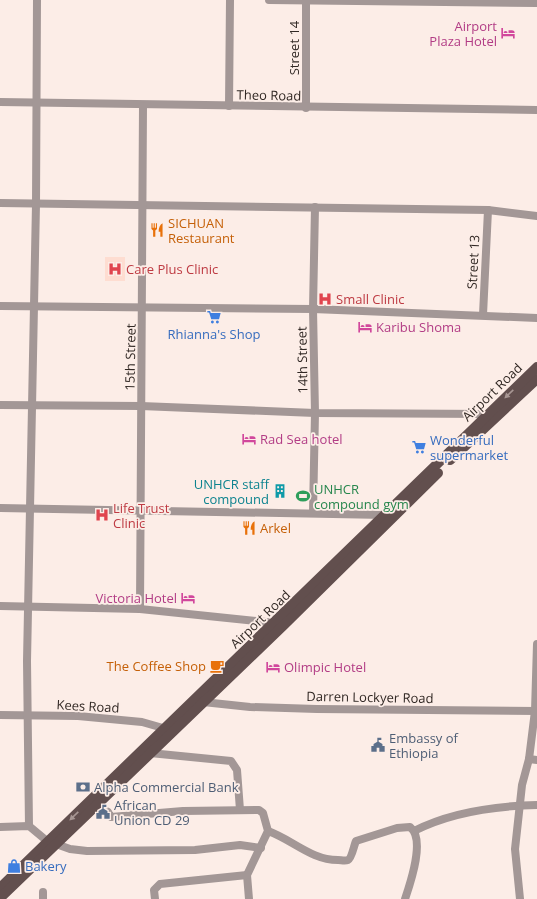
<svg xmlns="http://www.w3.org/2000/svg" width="537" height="899" font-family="'Open Sans',sans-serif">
	<rect width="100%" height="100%" fill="#fcede7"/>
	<!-- built -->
	<rect fill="#feddd1" x="105" y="257" width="20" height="24"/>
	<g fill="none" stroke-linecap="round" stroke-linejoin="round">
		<!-- minor -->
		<g stroke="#a39796" stroke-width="8">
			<path d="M269,0L537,3"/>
			<path d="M306,0V108"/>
			<path d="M0,102L537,110"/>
			<path d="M229,106L230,0"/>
			<path d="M0,203L488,210L537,216"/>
			<path d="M0,306L313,309L537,318"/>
			<path d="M483,315L488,210"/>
			<path d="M0,405L141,406L315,413L488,414L490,416"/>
			<path d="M0,508L385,515"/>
			<path d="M313,513L315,413L313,309L315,207"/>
			<path d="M0,606L140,609L276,623"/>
			<path d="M140,609L143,106"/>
			<path d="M203,702L250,707L317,709L537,711"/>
			<path d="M0,715L78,716L142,722L170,730"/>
			<path d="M150,753L231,761L237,770L240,810"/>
			<path d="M529,759L537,760"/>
			<path d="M95,806L108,812L111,817L183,811L259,810L263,813L268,831L247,875L249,899"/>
			<path d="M29,826L27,661L36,204L37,0"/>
			<path d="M0,827L29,826L47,841"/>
			<path d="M268,831C293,840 311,860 338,860C341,860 345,861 348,860C352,858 354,845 356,841L397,828L410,827C426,839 410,884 405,899"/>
			<path d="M414,831C451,812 495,806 537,805"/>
			<path d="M56,844L70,849L87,851L195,850L240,845L261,848"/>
			<path d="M43,892V899"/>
			<path d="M155,899L154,890L160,884L247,875"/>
			<path d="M520,899L515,849L522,785L529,759L535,711L537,644"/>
		</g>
		<!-- major -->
		<g stroke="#624f4e" stroke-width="10">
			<path d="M450,460L537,379"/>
			<path d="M0,888L537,367"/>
			<path d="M0,898L284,625L438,473"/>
		</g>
	</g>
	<!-- one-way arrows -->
	<defs><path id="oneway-solid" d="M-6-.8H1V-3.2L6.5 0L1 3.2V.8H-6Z"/></defs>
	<g fill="#a79693">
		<use href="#oneway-solid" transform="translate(509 394) rotate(136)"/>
		<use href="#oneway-solid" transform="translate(74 816) rotate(136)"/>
	</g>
	<!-- icons -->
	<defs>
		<symbol id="hotel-bare" viewBox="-9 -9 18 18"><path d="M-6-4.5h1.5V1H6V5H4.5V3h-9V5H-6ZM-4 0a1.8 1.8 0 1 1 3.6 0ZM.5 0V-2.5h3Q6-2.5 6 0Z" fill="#d1479c" stroke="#fcede7" stroke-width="2.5" paint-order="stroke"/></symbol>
		<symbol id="restaurant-bare" viewBox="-9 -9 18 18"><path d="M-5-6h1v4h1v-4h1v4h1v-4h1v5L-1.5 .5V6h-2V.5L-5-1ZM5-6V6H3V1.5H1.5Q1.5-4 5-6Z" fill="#e8710a" stroke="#fcede7" stroke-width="2.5" paint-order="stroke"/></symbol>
		<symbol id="hospital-bare" viewBox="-9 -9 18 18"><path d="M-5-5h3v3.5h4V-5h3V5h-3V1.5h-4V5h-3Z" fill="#e0444e" stroke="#fcede7" stroke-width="2.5" paint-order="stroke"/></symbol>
		<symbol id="supermarket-bare" viewBox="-9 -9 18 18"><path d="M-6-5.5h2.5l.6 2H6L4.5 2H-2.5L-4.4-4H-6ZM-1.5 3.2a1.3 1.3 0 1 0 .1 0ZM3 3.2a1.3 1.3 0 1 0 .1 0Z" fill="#3f7fe0" stroke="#fcede7" stroke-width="2.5" paint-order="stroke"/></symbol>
		<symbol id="building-bare" viewBox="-9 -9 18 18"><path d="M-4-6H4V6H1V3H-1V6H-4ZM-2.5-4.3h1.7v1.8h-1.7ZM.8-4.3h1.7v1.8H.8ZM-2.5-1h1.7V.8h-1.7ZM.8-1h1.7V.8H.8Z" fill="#0f9aa8" stroke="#fcede7" stroke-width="2.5" paint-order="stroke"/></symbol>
		<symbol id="stadium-bare" viewBox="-9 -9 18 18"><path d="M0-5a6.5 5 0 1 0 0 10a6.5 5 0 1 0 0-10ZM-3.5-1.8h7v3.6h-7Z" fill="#2e9e5b" stroke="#fcede7" stroke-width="2.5" paint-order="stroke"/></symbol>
		<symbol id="cafe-bare" viewBox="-9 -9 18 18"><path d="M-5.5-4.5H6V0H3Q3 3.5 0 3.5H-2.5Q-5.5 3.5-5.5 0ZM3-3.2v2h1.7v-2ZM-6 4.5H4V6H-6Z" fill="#e8710a" stroke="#fcede7" stroke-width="2.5" paint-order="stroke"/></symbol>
		<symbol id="civic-bare" viewBox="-9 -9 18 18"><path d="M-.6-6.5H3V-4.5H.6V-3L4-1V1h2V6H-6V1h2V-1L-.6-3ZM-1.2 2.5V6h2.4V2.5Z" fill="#5c6f8a" stroke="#fcede7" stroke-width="2.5" paint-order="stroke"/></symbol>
		<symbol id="bank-bare" viewBox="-9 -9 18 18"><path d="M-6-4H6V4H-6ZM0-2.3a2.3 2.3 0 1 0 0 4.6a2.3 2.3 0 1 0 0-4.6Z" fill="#5c6f8a" stroke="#fcede7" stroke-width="2.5" paint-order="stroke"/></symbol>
		<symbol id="shop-bare" viewBox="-9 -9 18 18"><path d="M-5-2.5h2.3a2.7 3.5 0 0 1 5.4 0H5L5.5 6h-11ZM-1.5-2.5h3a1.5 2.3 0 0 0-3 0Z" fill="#3f7fe0" stroke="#fcede7" stroke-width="2.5" paint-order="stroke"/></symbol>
	</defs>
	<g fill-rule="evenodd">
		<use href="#hotel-bare" x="498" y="23" width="20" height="20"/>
		<use href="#restaurant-bare" x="147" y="220" width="20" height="20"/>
		<use href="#hospital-bare" x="105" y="259" width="20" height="20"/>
		<use href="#hospital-bare" x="315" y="289" width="20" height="20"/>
		<use href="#supermarket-bare" x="204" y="307" width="20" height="20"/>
		<use href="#hotel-bare" x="355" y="317" width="20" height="20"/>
		<use href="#hotel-bare" x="239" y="429" width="20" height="20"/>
		<use href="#supermarket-bare" x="409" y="437" width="20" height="20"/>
		<use href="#building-bare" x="270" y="481" width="20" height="20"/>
		<use href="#stadium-bare" x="293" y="486" width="20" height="20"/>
		<use href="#hospital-bare" x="92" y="505" width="20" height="20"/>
		<use href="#restaurant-bare" x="239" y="518" width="20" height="20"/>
		<use href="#hotel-bare" x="178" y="588" width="20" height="20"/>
		<use href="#cafe-bare" x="207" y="656" width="20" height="20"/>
		<use href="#hotel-bare" x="263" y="657" width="20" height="20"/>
		<use href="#civic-bare" x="368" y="735" width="20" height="20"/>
		<use href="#bank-bare" x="73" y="777" width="20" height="20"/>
		<use href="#civic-bare" x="93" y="802" width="20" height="20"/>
		<use href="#shop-bare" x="4" y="856" width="20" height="20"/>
	</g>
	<g text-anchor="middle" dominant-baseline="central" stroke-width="3.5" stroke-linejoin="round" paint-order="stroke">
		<!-- hotel labels -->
		<g font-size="13" fill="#b23c85" stroke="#fcede7" text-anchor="start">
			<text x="497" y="26" text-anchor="end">Airport<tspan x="497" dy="15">Plaza Hotel</tspan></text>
			<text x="376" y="327">Karibu Shoma</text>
			<text x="260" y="439">Rad Sea hotel</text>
			<text x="177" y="598" text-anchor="end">Victoria Hotel</text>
			<text x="284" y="667">Olimpic Hotel</text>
		</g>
		<!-- street labels -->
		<g font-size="13" fill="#312824" stroke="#fcede7">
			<text transform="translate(294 48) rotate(-90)">Street 14</text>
			<text transform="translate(269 95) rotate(1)">Theo Road</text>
			<text transform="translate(473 262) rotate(-87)">Street 13</text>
			<text transform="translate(130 357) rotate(-89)">15th Street</text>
			<text transform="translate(302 360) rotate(-91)">14th Street</text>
			<text transform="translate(492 392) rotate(-44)">Airport Road</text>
			<text transform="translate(260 619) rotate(-44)">Airport Road</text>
			<text transform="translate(370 697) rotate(1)">Darren Lockyer Road</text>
			<text transform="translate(88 706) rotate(3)">Kees Road</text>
		</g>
		<!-- food labels -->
		<g font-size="13" fill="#c56008" stroke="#fcede7" text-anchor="start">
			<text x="168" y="223">SICHUAN<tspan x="168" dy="15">Restaurant</tspan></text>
			<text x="260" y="528">Arkel</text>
			<text x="206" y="666" text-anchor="end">The Coffee Shop</text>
		</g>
		<!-- health labels -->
		<g font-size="13" fill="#be3a42" stroke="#fcede7" text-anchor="start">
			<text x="126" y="269">Care Plus Clinic</text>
			<text x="336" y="299">Small Clinic</text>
			<text x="113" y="508">Life Trust<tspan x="113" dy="15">Clinic</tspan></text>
		</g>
		<!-- shop labels -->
		<g font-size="13" fill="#366cbe" stroke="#fcede7" text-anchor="start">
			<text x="214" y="334" text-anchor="middle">Rhianna's Shop</text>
			<text x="430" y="440">Wonderful<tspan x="430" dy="15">supermarket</tspan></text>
			<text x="25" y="866">Bakery</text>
		</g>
		<!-- culture labels -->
		<g font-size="13" fill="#0d838f" stroke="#fcede7" text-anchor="end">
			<text x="269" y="484">UNHCR staff<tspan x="269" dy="15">compound</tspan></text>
		</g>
		<!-- leisure labels -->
		<g font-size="13" fill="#27864d" stroke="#fcede7" text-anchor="start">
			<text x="314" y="489">UNHCR<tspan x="314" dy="15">compound gym</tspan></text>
		</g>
		<!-- service labels -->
		<g font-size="13" fill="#4e5e75" stroke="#fcede7" text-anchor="start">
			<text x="389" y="738">Embassy of<tspan x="389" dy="15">Ethiopia</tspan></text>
			<text x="94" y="787">Alpha Commercial Bank</text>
			<text x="114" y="805">African<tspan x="114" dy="15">Union CD 29</tspan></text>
		</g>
	</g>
</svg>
